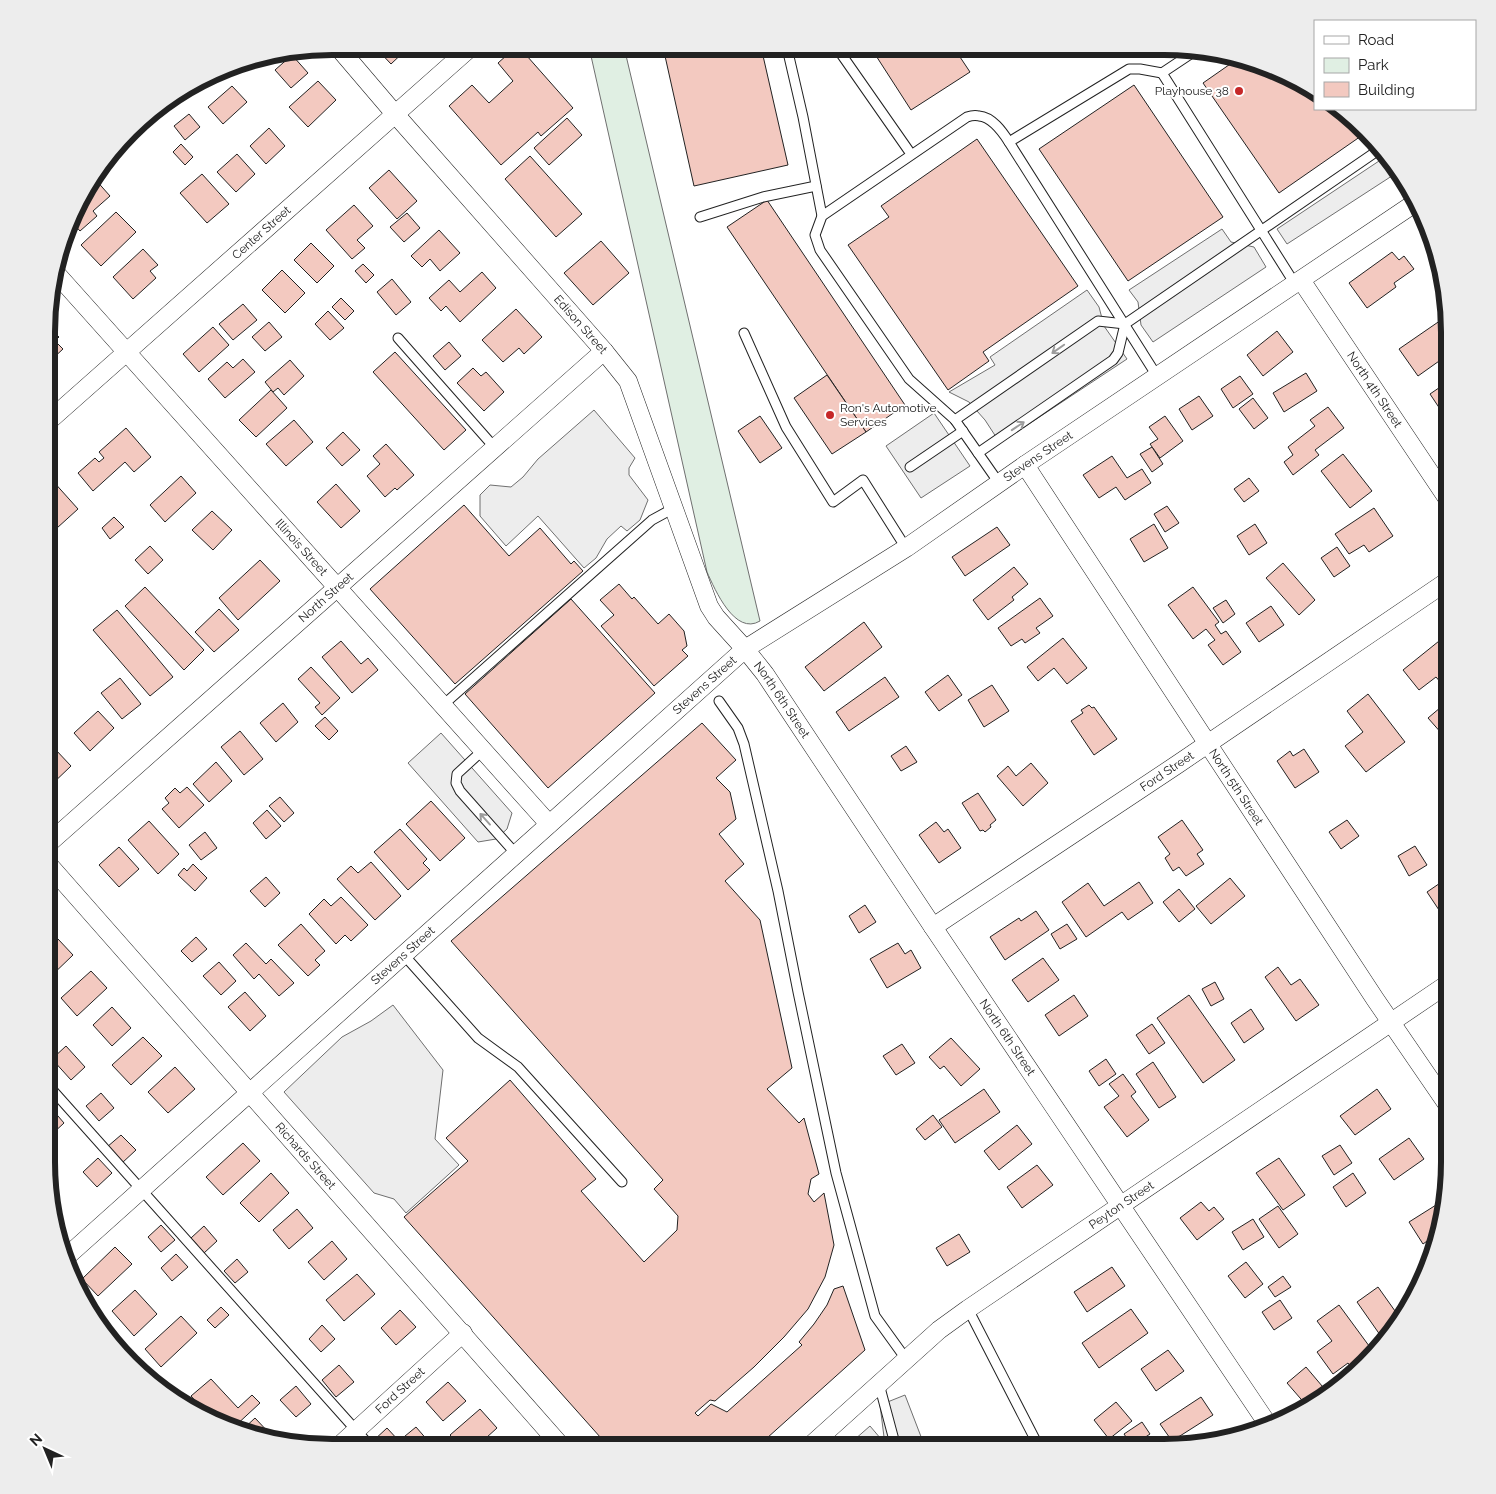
<svg xmlns="http://www.w3.org/2000/svg" width="1496" height="1494" font-family="Raleway,sans-serif">
	<rect width="100%" height="100%" fill="#fff"/>
	<!-- green -->
	<path fill="#e0efe3" stroke="#6f6f6f" d="M589,47H624L760,621C735,636 715,590 707,572Z"/>
	<!-- parking -->
	<g fill="#ededed" stroke="#6f6f6f">
		<path d="M1388,155L1391,158L1398,172L1287,244L1277,229Z"/>
		<path d="M1222,229L1231,242L1254,247L1266,267L1153,342L1141,325L1138,302L1129,290Z"/>
		<path d="M1087,290L1099,307L1104,326L1127,359L1000,443L985,420L969,402L949,392L995,365L990,357Z"/>
		<path d="M594,410L635,458L629,468V475L648,500L640,520L627,531L621,526L607,539L596,558L584,568L538,516L506,546L480,516V495L490,485L511,487L523,477L538,459Z"/>
		<path d="M934,413L970,466L921,498L886,446Z"/>
		<path d="M441,733L512,813L507,829L496,839L478,842L408,763Z"/>
		<path d="M393,1005L443,1070L435,1139L459,1165L406,1213L394,1199L374,1193L284,1092L342,1037L371,1021Z"/>
		<path d="M905,1395L925,1447H846L870,1426L881,1439L884,1437L880,1405Z"/>
	</g>
	<!-- building -->
	<g fill="#f3c9c0" stroke="#222">
		<path d="M378,46H410L391,64L376,48Z"/>
		<path d="M516,47H519L573,108L541,136L538,132L501,165L449,106L472,85L489,103L513,81L498,63Z"/>
		<path d="M663,47H761L788,165L694,186Z"/>
		<path d="M871,48H954L970,72L911,110Z"/>
		<path d="M292,55L308,73L291,88L275,70Z"/>
		<path d="M1236,60L1307,84L1315,91V109H1335L1364,134L1279,193L1203,83Z"/>
		<path d="M318,81L336,100L308,127L289,107Z"/>
		<path d="M1134,85L1223,217L1128,281L1039,149Z"/>
		<path d="M232,86L247,102L223,124L208,107Z"/>
		<path d="M189,114L200,127L185,140L174,126Z"/>
		<path d="M567,118L582,135L549,165L534,148Z"/>
		<path d="M269,128L285,146L266,164L250,146Z"/>
		<path d="M977,139L1078,286L983,352L989,361L948,390L848,245L889,217L881,206Z"/>
		<path d="M181,144L193,157L185,165L173,152Z"/>
		<path d="M237,154L255,174L236,192L217,172Z"/>
		<path d="M530,156L582,214L556,237L505,179Z"/>
		<path d="M389,170L417,201L397,219L369,188Z"/>
		<path d="M202,174L229,204L207,223L180,193Z"/>
		<path d="M94,178L110,196L93,211L97,216L80,231L72,222L84,189Z"/>
		<path d="M767,200L905,405L866,432L727,227Z"/>
		<path d="M354,205L373,226L357,240L365,248L352,259L326,230Z"/>
		<path d="M116,212L136,232L101,266L81,245Z"/>
		<path d="M407,213L420,228L404,242L390,227Z"/>
		<path d="M439,230L460,253L440,271L430,259L422,267L411,256Z"/>
		<path d="M601,241L629,273L593,305L564,273Z"/>
		<path d="M311,243L334,266L317,283L294,260Z"/>
		<path d="M143,249L158,265L150,271L156,278L133,299L113,277Z"/>
		<path d="M1392,252L1399,260L1404,256L1414,269L1394,283L1396,287L1367,308L1349,283Z"/>
		<path d="M363,264L374,275L366,283L355,271Z"/>
		<path d="M282,270L305,293L285,313L262,290Z"/>
		<path d="M482,272L496,288L460,322L446,306L441,311L429,298L449,280L460,292Z"/>
		<path d="M392,279L411,302L396,315L377,292Z"/>
		<path d="M341,298L354,311L345,320L332,307Z"/>
		<path d="M243,304L257,320L233,340L219,324Z"/>
		<path d="M516,309L542,337L524,354L519,348L503,362L482,340Z"/>
		<path d="M328,311L344,328L330,340L315,324Z"/>
		<path d="M1444,318L1449,325V354L1418,376L1399,349Z"/>
		<path d="M269,322L282,337L265,351L252,337Z"/>
		<path d="M213,327L229,345L199,372L183,354Z"/>
		<path d="M51,329L59,337L55,341L63,349L51,360Z"/>
		<path d="M1277,331L1293,352L1263,376L1247,355Z"/>
		<path d="M449,342L461,356L445,370L433,356Z"/>
		<path d="M395,352L466,430L444,450L373,372Z"/>
		<path d="M243,359L255,372L225,398L208,379L227,362L233,368Z"/>
		<path d="M290,360L304,376L284,395L278,388L273,392L265,382Z"/>
		<path d="M473,368L481,376L486,372L504,392L484,411L457,383Z"/>
		<path d="M1306,373L1317,391L1284,412L1273,393Z"/>
		<path d="M827,375L866,432L832,454L794,398Z"/>
		<path d="M1240,376L1253,394L1233,408L1221,389Z"/>
		<path d="M1449,381V407L1442,412L1430,394Z"/>
		<path d="M271,390L287,408L256,437L239,420Z"/>
		<path d="M1199,396L1213,416L1192,430L1179,409Z"/>
		<path d="M1253,398L1268,418L1254,429L1239,409Z"/>
		<path d="M1328,407L1344,428L1315,450L1319,455L1293,475L1284,462L1293,455L1288,447L1315,426L1310,420Z"/>
		<path d="M760,416L782,448L760,463L738,431Z"/>
		<path d="M1165,416L1183,441L1160,458L1150,444L1158,439L1149,427Z"/>
		<path d="M294,420L313,442L286,466L266,444Z"/>
		<path d="M126,428L151,457L134,472L125,462L93,491L78,473L95,458L99,462L104,458L99,452Z"/>
		<path d="M343,432L360,450L342,466L326,448Z"/>
		<path d="M386,444L414,475L397,490L395,488L385,497L367,476L380,464L373,456Z"/>
		<path d="M1152,447L1163,464L1152,472L1140,454Z"/>
		<path d="M1343,454L1372,491L1350,508L1321,471Z"/>
		<path d="M1112,456L1127,478L1142,469L1151,483L1125,500L1116,487L1099,498L1083,475Z"/>
		<path d="M181,476L196,493L165,522L150,505Z"/>
		<path d="M1249,478L1259,491L1244,502L1234,489Z"/>
		<path d="M52,480L78,509L57,528L50,521Z"/>
		<path d="M336,484L360,511L341,528L317,502Z"/>
		<path d="M464,505L509,556L540,528L571,564L574,561L583,571L455,684L370,589Z"/>
		<path d="M1167,506L1179,523L1165,532L1154,514Z"/>
		<path d="M1374,508L1393,536L1369,552L1364,545L1349,554L1335,534Z"/>
		<path d="M212,511L232,530L213,550L192,530Z"/>
		<path d="M114,517L124,527L110,539L102,528Z"/>
		<path d="M1154,524L1168,548L1144,562L1130,539Z"/>
		<path d="M1255,524L1267,543L1249,555L1237,536Z"/>
		<path d="M997,527L1010,545L965,576L952,557Z"/>
		<path d="M150,546L163,560L148,574L135,560Z"/>
		<path d="M1337,547L1350,566L1334,577L1321,558Z"/>
		<path d="M260,560L280,581L238,620L219,598Z"/>
		<path d="M1283,563L1315,600L1299,615L1266,578Z"/>
		<path d="M1014,567L1028,584L1012,597L1014,600L988,620L973,600Z"/>
		<path d="M619,584L632,599L634,597L658,624L669,614L684,631L687,646L682,650L688,656L654,686L601,626L614,615L600,600Z"/>
		<path d="M145,587L204,650L184,670L125,606Z"/>
		<path d="M1193,587L1219,622L1215,625L1221,634L1226,631L1241,652L1223,665L1208,645L1215,640L1206,629L1193,639L1168,605Z"/>
		<path d="M1040,598L1053,616L1036,628L1040,633L1025,643L1022,639L1011,646L998,628Z"/>
		<path d="M571,599L655,693L548,788L465,694Z"/>
		<path d="M1226,600L1235,614L1223,623L1213,608Z"/>
		<path d="M1271,606L1284,625L1259,642L1246,623Z"/>
		<path d="M219,609L239,630L214,652L195,632Z"/>
		<path d="M117,610L173,677L150,696L93,630Z"/>
		<path d="M864,622L882,647L824,691L805,667Z"/>
		<path d="M1449,633V679L1442,684L1436,677L1419,690L1403,670Z"/>
		<path d="M1063,638L1087,668L1067,684L1054,668L1038,681L1027,667Z"/>
		<path d="M341,641L361,664L368,658L378,670L352,693L322,657Z"/>
		<path d="M311,667L340,698L322,715L315,707L320,703L298,679Z"/>
		<path d="M948,675L962,695L939,711L925,692Z"/>
		<path d="M885,677L899,697L849,731L836,712Z"/>
		<path d="M120,678L141,704L122,719L101,693Z"/>
		<path d="M992,685L1009,711L984,727L968,700Z"/>
		<path d="M1368,694L1405,742L1366,772L1345,746L1363,732L1347,711Z"/>
		<path d="M1447,702L1449,704V730L1443,735L1428,718Z"/>
		<path d="M283,703L298,722L276,742L260,723Z"/>
		<path d="M1089,705L1092,708L1094,707L1117,739L1094,755L1071,721L1083,713L1081,710Z"/>
		<path d="M98,711L114,728L90,751L74,733Z"/>
		<path d="M325,717L338,731L329,740L315,726Z"/>
		<path d="M702,723L736,760L716,778L730,792L736,819L719,834L744,864L725,881L760,920L792,1068L767,1089L799,1123L804,1118L819,1174L811,1179L808,1194L814,1202L824,1193L834,1245L825,1277L808,1309L784,1337L754,1367L715,1401L710,1400L695,1413L698,1416L711,1404L727,1412L802,1345L799,1342L814,1324L827,1305L834,1289L843,1286L865,1350L757,1447H609L404,1217L468,1161L446,1138L510,1080L596,1179L581,1191L644,1262L677,1230L678,1216L654,1189L663,1180L451,941Z"/>
		<path d="M240,731L263,759L244,775L221,747Z"/>
		<path d="M906,746L917,762L901,771L891,756Z"/>
		<path d="M55,749L71,766L49,787V755Z"/>
		<path d="M1304,749L1319,772L1295,788L1277,761L1290,751L1293,756Z"/>
		<path d="M216,762L232,781L209,802L193,784Z"/>
		<path d="M1031,763L1048,783L1023,806L997,776L1008,766L1016,776Z"/>
		<path d="M187,787L204,805L179,828L162,809L169,803L165,798L175,788L180,793Z"/>
		<path d="M978,793L996,820L990,825L991,827L985,832L983,830L980,831L962,803Z"/>
		<path d="M280,797L294,813L284,822L269,806Z"/>
		<path d="M431,801L465,838L440,861L406,824Z"/>
		<path d="M267,810L281,826L266,839L253,823Z"/>
		<path d="M1182,820L1203,850L1197,854L1204,864L1186,876L1179,867L1173,871L1165,858L1170,854L1158,837Z"/>
		<path d="M1347,820L1359,836L1341,849L1329,832Z"/>
		<path d="M149,821L179,854L158,874L128,840Z"/>
		<path d="M936,822L944,832L948,829L961,848L939,863L919,835Z"/>
		<path d="M400,829L427,859L423,863L430,870L408,890L374,852Z"/>
		<path d="M205,832L217,848L201,860L189,845Z"/>
		<path d="M1415,846L1427,865L1409,876L1398,856Z"/>
		<path d="M119,847L139,869L119,887L99,865Z"/>
		<path d="M371,862L401,896L375,920L337,879L351,866L358,873Z"/>
		<path d="M193,864L207,878L195,891L178,875L184,868L187,871Z"/>
		<path d="M266,877L280,893L265,907L250,891Z"/>
		<path d="M1230,878L1245,896L1211,924L1196,906Z"/>
		<path d="M1446,879L1449,885V925L1427,892Z"/>
		<path d="M1139,882L1153,903L1128,920L1122,912L1086,937L1062,902L1088,883L1104,906Z"/>
		<path d="M1179,889L1195,909L1179,922L1163,902Z"/>
		<path d="M341,897L368,925L351,941L345,935L336,944L309,914L324,899L331,906Z"/>
		<path d="M865,905L876,922L859,933L849,916Z"/>
		<path d="M1036,911L1049,930L1005,960L990,937L1019,918L1021,921Z"/>
		<path d="M301,924L325,951L315,960L320,965L308,976L278,945Z"/>
		<path d="M1067,924L1077,939L1060,949L1051,934Z"/>
		<path d="M196,937L207,949L192,962L181,951Z"/>
		<path d="M58,939L73,955L48,979V949Z"/>
		<path d="M246,943L266,964L271,959L294,983L279,996L259,974L254,979L233,955Z"/>
		<path d="M898,943L905,954L911,950L921,968L887,988L870,959Z"/>
		<path d="M1043,958L1059,980L1028,1002L1012,980Z"/>
		<path d="M219,962L236,981L221,995L203,976Z"/>
		<path d="M1278,967L1291,985L1300,979L1319,1005L1296,1021L1265,977Z"/>
		<path d="M91,971L107,988L77,1016L61,998Z"/>
		<path d="M1215,982L1224,999L1211,1006L1202,989Z"/>
		<path d="M245,992L266,1016L250,1031L228,1007Z"/>
		<path d="M1074,995L1088,1016L1059,1036L1045,1015Z"/>
		<path d="M1189,995L1235,1060L1203,1083L1157,1018Z"/>
		<path d="M48,1001L55,1009L48,1016Z"/>
		<path d="M112,1007L131,1028L112,1046L93,1025Z"/>
		<path d="M1251,1009L1264,1029L1244,1043L1231,1023Z"/>
		<path d="M1152,1024L1165,1043L1149,1054L1136,1035Z"/>
		<path d="M143,1037L162,1056L131,1085L112,1065Z"/>
		<path d="M951,1038L980,1069L961,1086L944,1066L940,1069L929,1057Z"/>
		<path d="M902,1044L915,1063L896,1075L883,1056Z"/>
		<path d="M66,1046L85,1067L71,1080L52,1059Z"/>
		<path d="M1106,1059L1116,1074L1099,1086L1089,1071Z"/>
		<path d="M1153,1062L1176,1097L1159,1108L1136,1074Z"/>
		<path d="M175,1067L195,1089L168,1113L148,1092Z"/>
		<path d="M1123,1074L1136,1092L1131,1096L1149,1120L1127,1137L1104,1107L1119,1096L1109,1084Z"/>
		<path d="M984,1089L1000,1112L955,1143L939,1120Z"/>
		<path d="M1377,1089L1391,1109L1355,1135L1340,1116Z"/>
		<path d="M101,1093L114,1108L99,1121L86,1106Z"/>
		<path d="M52,1109L64,1123L51,1135L47,1131V1114Z"/>
		<path d="M933,1115L942,1127L925,1140L916,1129Z"/>
		<path d="M1017,1125L1032,1144L999,1170L984,1151Z"/>
		<path d="M121,1135L136,1150L122,1163L107,1147Z"/>
		<path d="M1409,1138L1424,1159L1394,1180L1379,1159Z"/>
		<path d="M243,1143L260,1161L223,1195L206,1177Z"/>
		<path d="M1340,1145L1352,1163L1334,1175L1322,1156Z"/>
		<path d="M98,1158L112,1173L97,1187L83,1172Z"/>
		<path d="M1279,1158L1305,1195L1283,1210L1256,1173Z"/>
		<path d="M1037,1165L1053,1185L1022,1208L1007,1187Z"/>
		<path d="M271,1173L289,1193L259,1222L240,1203Z"/>
		<path d="M1353,1173L1366,1193L1346,1207L1333,1187Z"/>
		<path d="M47,1181L58,1194L51,1200Z"/>
		<path d="M1444,1200L1434,1236L1423,1244L1409,1222Z"/>
		<path d="M1201,1202L1209,1211L1214,1207L1224,1219L1197,1240L1180,1218Z"/>
		<path d="M1278,1206L1298,1234L1279,1248L1259,1219Z"/>
		<path d="M297,1209L313,1228L289,1249L273,1230Z"/>
		<path d="M1253,1219L1264,1237L1243,1250L1232,1232Z"/>
		<path d="M161,1225L175,1240L161,1252L148,1237Z"/>
		<path d="M204,1226L217,1241L204,1253L191,1238Z"/>
		<path d="M959,1234L970,1252L947,1266L936,1248Z"/>
		<path d="M332,1241L347,1259L324,1280L308,1262Z"/>
		<path d="M115,1247L132,1264L98,1296L82,1279Z"/>
		<path d="M176,1254L188,1267L172,1281L161,1268Z"/>
		<path d="M237,1259L248,1272L235,1283L224,1271Z"/>
		<path d="M1246,1262L1263,1284L1245,1298L1228,1276Z"/>
		<path d="M1112,1267L1125,1286L1087,1312L1074,1292Z"/>
		<path d="M357,1274L375,1294L344,1321L326,1300Z"/>
		<path d="M1283,1276L1291,1287L1275,1297L1268,1287Z"/>
		<path d="M1378,1287L1400,1318L1385,1342L1357,1302Z"/>
		<path d="M135,1290L157,1314L134,1336L112,1311Z"/>
		<path d="M1280,1300L1292,1318L1274,1330L1262,1312Z"/>
		<path d="M1339,1305L1375,1354L1355,1373L1348,1363L1333,1374L1317,1352L1332,1341L1317,1321Z"/>
		<path d="M221,1307L229,1315L215,1328L207,1320Z"/>
		<path d="M1131,1309L1148,1333L1099,1368L1082,1343Z"/>
		<path d="M400,1310L416,1327L396,1345L381,1328Z"/>
		<path d="M181,1316L197,1333L161,1367L145,1349Z"/>
		<path d="M322,1325L335,1339L321,1352L309,1339Z"/>
		<path d="M1168,1350L1184,1371L1156,1391L1141,1369Z"/>
		<path d="M339,1365L354,1382L336,1397L322,1380Z"/>
		<path d="M1306,1367L1328,1393L1307,1406L1287,1383Z"/>
		<path d="M211,1379L238,1408L252,1395L260,1403L233,1428L226,1420L222,1423L212,1419L191,1396Z"/>
		<path d="M448,1382L466,1401L443,1421L426,1402Z"/>
		<path d="M296,1386L311,1404L296,1417L280,1400Z"/>
		<path d="M1201,1397L1213,1415L1172,1441L1160,1424Z"/>
		<path d="M1116,1402L1132,1421L1109,1439L1094,1420Z"/>
		<path d="M480,1409L497,1428L476,1447H448L455,1440L450,1435Z"/>
		<path d="M255,1418L271,1435L265,1439L258,1438L241,1431Z"/>
		<path d="M1142,1422L1150,1434L1132,1446L1124,1434Z"/>
		<path d="M416,1427L429,1442L423,1447H379L373,1441L387,1428L399,1441Z"/>
	</g>
	<g fill="none" stroke-linecap="round" stroke-linejoin="round">
		<defs>
			<g id="lane">
				<path d="M787,48L803,117L822,216"/>
				<path d="M837,48L911,154"/>
				<path d="M1198,49L1162,73L1295,284"/>
				<path d="M700,217L763,197L816,186"/>
				<path d="M744,333L786,427L833,502L863,480L906,548"/>
				<path d="M398,338L495,448"/>
				<path d="M1157,376L1009,142L1129,69H1140L1162,73"/>
				<path d="M955,420L1098,321L1125,324L1380,149"/>
				<path d="M978,453L1113,360L1118,353L1125,324"/>
				<path d="M910,467L963,431"/>
				<path d="M999,483L955,420L909,379L820,250L815,235L822,216L967,117C970,116 975,115 979,116C992,117 1002,131 1009,142"/>
				<path d="M719,701L738,728L744,744L778,891L798,992L836,1173L875,1316L906,1359"/>
				<path d="M442,706L652,520L674,508"/>
				<path d="M482,751L457,774L456,783L460,791L516,854"/>
				<path d="M403,954L478,1038L518,1067L622,1182"/>
				<path d="M47,1084L371,1447"/>
				<path d="M968,1309L1039,1447"/>
				<path d="M879,1384L894,1440L886,1447"/>
			</g>
			<g id="street">
				<path id="s1" d="M337,46L395,114L604,351L628,381L709,606L716,617L745,649L765,674L933,927L1269,1426"/>
				<path id="s2" d="M54,271L549,824"/>
				<path id="s3" d="M1301,280L1449,501"/>
				<path id="s4" d="M51,419L471,47"/>
				<path id="s5" d="M1025,465L1375,999L1449,1107"/>
				<path id="s6" d="M49,843L604,351"/>
				<path id="s7" d="M49,865L562,1447"/>
				<path id="s8" d="M933,927L1178,764L1449,580"/>
				<path id="s9" d="M64,1259L745,649L906,548L1025,465L1415,203"/>
				<path id="s10" d="M338,1447L463,1333"/>
				<path id="s11" d="M809,1447L939,1330L968,1309L1449,983"/>
			</g>
		</defs>
		<!-- lane casing -->
		<use href="#lane" stroke="#222" stroke-width="11"/>
		<!-- street casing -->
		<use href="#street" stroke="#222" stroke-width="19"/>
		<!-- lane -->
		<use href="#lane" stroke="#fff" stroke-width="9"/>
		<!-- street -->
		<use href="#street" stroke="#fff" stroke-width="18"/>
	</g>
	<!-- one-way arrows -->
	<defs><path id="oneway-shaft" d="M-6 0H5M1.5-3L5.5 0L1.5 3" fill="none" stroke-width="1.6" stroke-linecap="round" stroke-linejoin="round" transform="scale(1.25)"/></defs>
	<g stroke="#9c9c9c">
		<use href="#oneway-shaft" transform="translate(1058 349) rotate(145)"/>
		<use href="#oneway-shaft" transform="translate(1018 426) rotate(-34)"/>
		<use href="#oneway-shaft" transform="translate(485 819) rotate(-132)"/>
	</g>
	<!-- markers -->
	<g fill="#c62828" stroke="#fff" stroke-width="2">
		<circle cx="1239" cy="91" r="5"/>
		<circle cx="830" cy="415" r="5"/>
	</g>
	<g text-anchor="middle" dominant-baseline="central" stroke-width="4" stroke-linejoin="round" paint-order="stroke">
		<!-- poi labels -->
		<g font-size="12" fill="#222" stroke="#fff" text-anchor="end">
			<text x="1229" y="91">Playhouse 38</text>
			<text x="840" y="408" text-anchor="start">Ron's Automotive<tspan x="840" dy="14">Services</tspan></text>
		</g>
		<!-- street labels -->
		<g font-size="12" fill="#222" stroke="#fff">
			<text stroke="none"><textPath href="#s4" startOffset="281">Center Street</textPath></text>
			<text stroke="none"><textPath href="#s1" startOffset="370">Edison Street</textPath></text>
			<text stroke="none"><textPath href="#s3" startOffset="132">North 4th Street</textPath></text>
			<text stroke="none"><textPath href="#s9" startOffset="1265">Stevens Street</textPath></text>
			<text stroke="none"><textPath href="#s2" startOffset="371">Illinois Street</textPath></text>
			<text stroke="none"><textPath href="#s6" startOffset="370">North Street</textPath></text>
			<text stroke="none"><textPath href="#s9" startOffset="860">Stevens Street</textPath></text>
			<text stroke="none"><textPath href="#s1" startOffset="802">North 6th Street</textPath></text>
			<text stroke="none"><textPath href="#s8" startOffset="281">Ford Street</textPath></text>
			<text stroke="none"><textPath href="#s5" startOffset="385">North 5th Street</textPath></text>
			<text stroke="none"><textPath href="#s9" startOffset="455">Stevens Street</textPath></text>
			<text stroke="none"><textPath href="#s1" startOffset="1208">North 6th Street</textPath></text>
			<text stroke="none"><textPath href="#s7" startOffset="388">Richards Street</textPath></text>
			<text stroke="none"><textPath href="#s11" startOffset="396">Peyton Street</textPath></text>
			<text stroke="none"><textPath href="#s10" startOffset="84">Ford Street</textPath></text>
		</g>
	</g>
	<!-- crop -->
	<path d="M0 0H1496V1494H0ZM332 55H1164A277 277 0 0 1 1441 332V1162A277 277 0 0 1 1164 1439H332A277 277 0 0 1 55 1162V332A277 277 0 0 1 332 55Z" fill="#ededed" fill-rule="evenodd"/>
	<path fill="none" stroke="#222" stroke-width="6" d="M332 55H1164A277 277 0 0 1 1441 332V1162A277 277 0 0 1 1164 1439H332A277 277 0 0 1 55 1162V332A277 277 0 0 1 332 55Z"/>
	<!-- legend -->
	<rect x="1314" y="20" width="162" height="90" fill="#ffffff" stroke="#a7a7a7"/>
	<rect x="1324" y="36" width="25" height="8" fill="#ffffff" stroke="#a7a7a7"/>
	<text x="1358" y="45" font-size="15" fill="#222222">Road</text>
	<rect x="1324" y="58" width="25" height="15" fill="#e0efe3" stroke="#a7a7a7"/>
	<text x="1358" y="70" font-size="15" fill="#222222">Park</text>
	<rect x="1324" y="82" width="25" height="15" fill="#f3c9c0" stroke="#a7a7a7"/>
	<text x="1358" y="95" font-size="15" fill="#222222">Building</text>
	<!-- north arrow -->
	<g transform="translate(45 1449) rotate(316)" stroke="#ffffff" stroke-width="4" paint-order="stroke">
	<path d="M0-4L9 19L0 12L-9 19Z" fill="#222222"/>
	<text y="-8" font-size="14" font-weight="bold" text-anchor="middle" fill="#222222">N</text>
	</g>
</svg>
